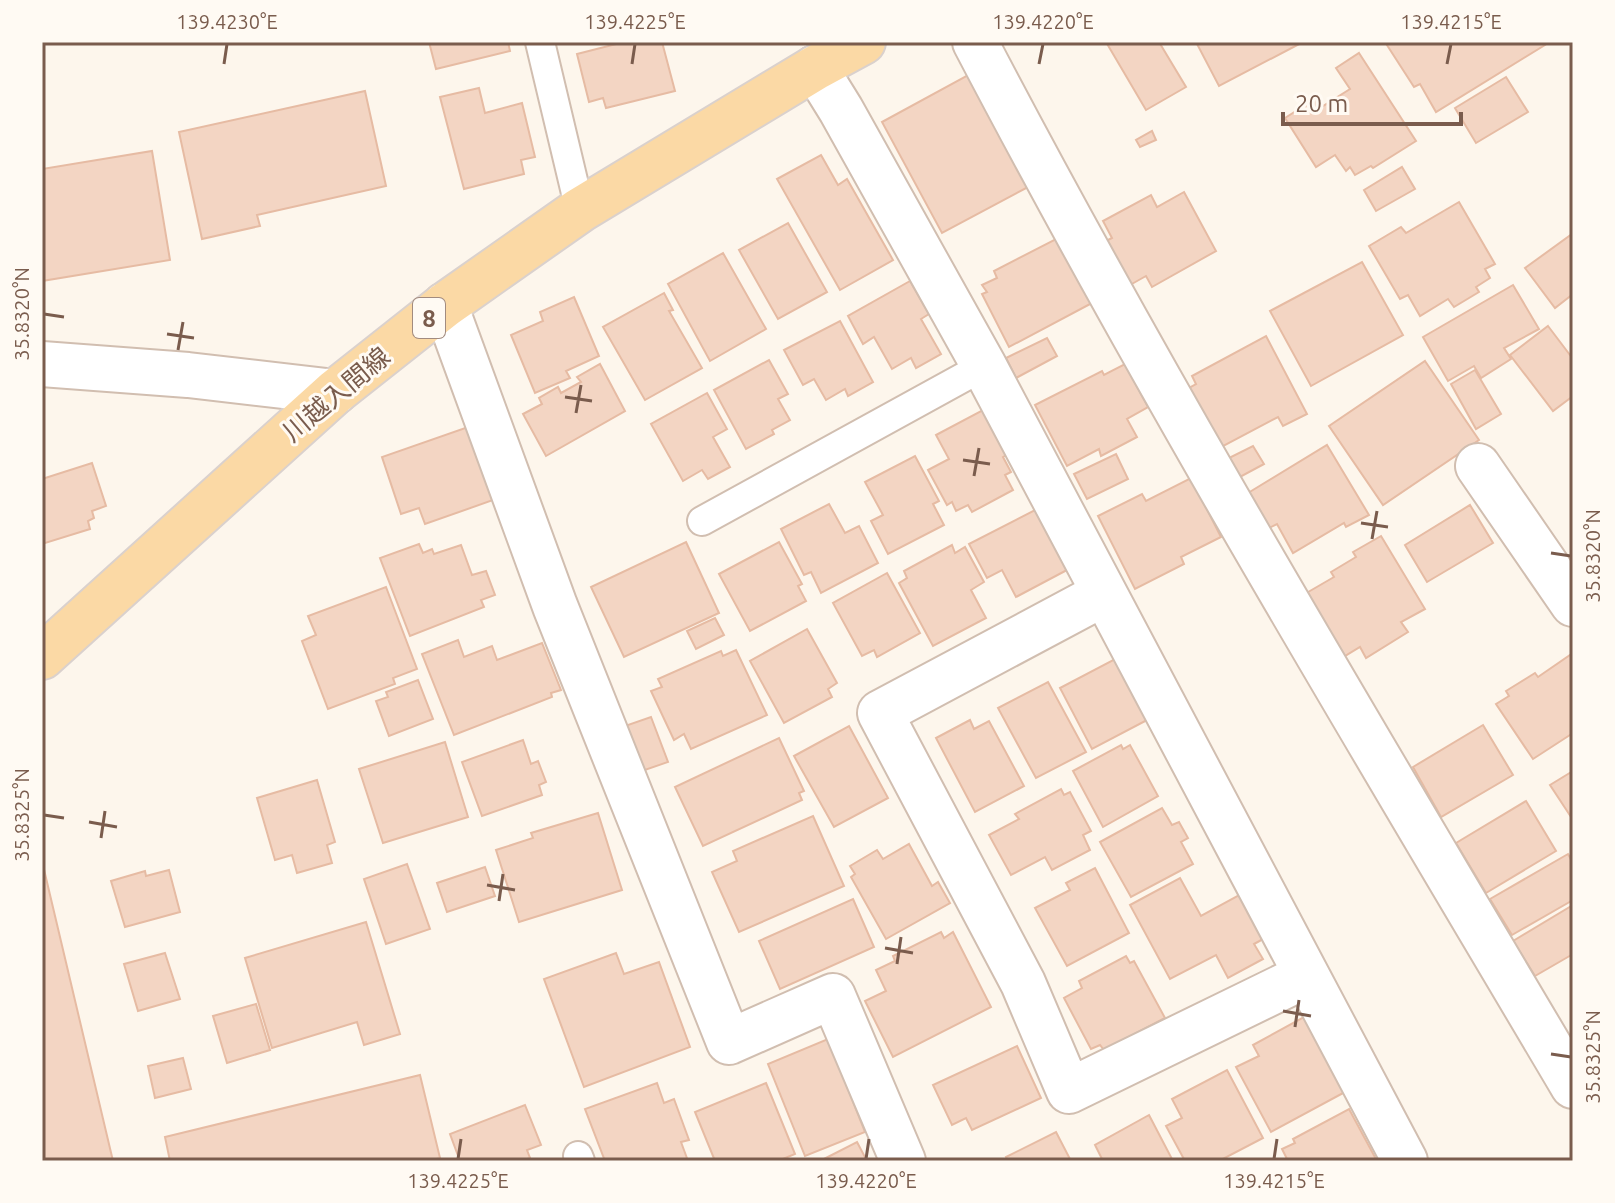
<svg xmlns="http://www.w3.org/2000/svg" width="1615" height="1203" font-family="Ubuntu,'Noto Sans JP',sans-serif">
	<rect width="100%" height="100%" fill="#fdf6ec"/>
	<!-- building -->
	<g fill="#f3d5c3" stroke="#e6bba3" stroke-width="2">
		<path d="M429,42H508L510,51L436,69Z"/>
		<path d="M624,42H662L675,91L606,108L603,98L589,102L577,54Z"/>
		<path d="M1106,42H1159L1186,87L1146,110Z"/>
		<path d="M1196,42H1303L1219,86Z"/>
		<path d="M1385,42H1543L1545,45L1436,112L1420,84L1414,87Z"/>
		<path d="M1359,53L1416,141L1373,168L1371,166L1355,175L1350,167L1346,171L1335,155L1316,167L1285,118L1318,97L1323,106L1350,89L1336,68Z"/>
		<path d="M970,74L1030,186L942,233L882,122Z"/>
		<path d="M1506,77L1528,112L1476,143L1455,108Z"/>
		<path d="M479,88L485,113L522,103L535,157L521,160L524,174L464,189L440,97Z"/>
		<path d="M365,91L386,186L257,215L260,226L202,239L179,132Z"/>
		<path d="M1152,131L1156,140L1140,147L1136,140Z"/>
		<path d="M152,151L170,260L42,281V169Z"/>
		<path d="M821,155L838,185L847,179L893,260L840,290L777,179Z"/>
		<path d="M1402,167L1415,189L1376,211L1364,190Z"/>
		<path d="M1184,192L1216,251L1152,287L1146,276L1130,285L1106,241L1112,238L1103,221L1151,195L1157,207Z"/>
		<path d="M1459,202L1495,264L1485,269L1490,278L1476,287L1479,292L1454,307L1448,299L1420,316L1408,295L1400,299L1369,246L1401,227L1406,233Z"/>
		<path d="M788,223L827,292L778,319L739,250Z"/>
		<path d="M1572,234L1573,294L1555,308L1525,268Z"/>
		<path d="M1058,238L1092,303L1009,347L982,294L987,292L982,285L997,278L994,271Z"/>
		<path d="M723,253L766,329L710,361L668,284Z"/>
		<path d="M1362,262L1403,335L1311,386L1270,311Z"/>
		<path d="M910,281L929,314L921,319L941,354L916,368L911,358L892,369L874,337L863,344L848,316Z"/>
		<path d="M1513,285L1539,329L1504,348L1511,359L1481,378L1474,366L1448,381L1423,337Z"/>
		<path d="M664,293L673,310L669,311L702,368L645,400L603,327Z"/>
		<path d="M574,297L599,356L566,371L570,378L535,393L511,335L543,321L540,312Z"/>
		<path d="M840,321L873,382L848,396L845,389L826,400L814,379L803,385L784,350Z"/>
		<path d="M1548,326L1573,359V396L1553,411L1510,355Z"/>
		<path d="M1266,336L1307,414L1283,426L1278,417L1212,452L1180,393L1196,384L1192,376Z"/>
		<path d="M1047,338L1057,356L1016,378L1006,358Z"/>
		<path d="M769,360L788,394L778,399L790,420L772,430L774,434L746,449L714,390Z"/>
		<path d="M1425,361L1479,440L1383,505L1329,426Z"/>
		<path d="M600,364L625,411L546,456L523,414L542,404L539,398L558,387L561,393L581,382L577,377Z"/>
		<path d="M1125,364L1148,407L1127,419L1137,437L1101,456L1099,449L1067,466L1035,405L1102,371L1104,375Z"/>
		<path d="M1475,370L1501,414L1476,429L1451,384Z"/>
		<path d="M707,393L727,429L713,437L730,467L708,479L702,470L683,481L651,424Z"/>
		<path d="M983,410L1008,454L1003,457L1011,472L1005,475L1013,490L972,512L968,505L956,511L952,502L947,505L928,470L949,459L936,435Z"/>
		<path d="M471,426L496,499L425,524L419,508L401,514L382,457Z"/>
		<path d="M1327,445L1369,515L1346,527L1344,523L1293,553L1277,524L1269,528L1248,493Z"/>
		<path d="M1253,446L1264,464L1227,484L1217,464Z"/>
		<path d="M1116,454L1128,479L1087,499L1074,474Z"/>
		<path d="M915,456L939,501L933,504L944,525L888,554L871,521L883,515L865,482Z"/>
		<path d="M92,463L106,506L92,511L94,518L88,521L90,529L42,544V479Z"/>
		<path d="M1191,478L1221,537L1181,557L1184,564L1135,589L1098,516L1142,494L1146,501Z"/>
		<path d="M829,504L845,533L859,526L878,563L821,593L811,572L804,575L781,529Z"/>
		<path d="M1470,505L1493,543L1427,582L1405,545Z"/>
		<path d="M1035,510L1067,570L1016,597L1002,570L987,578L969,544Z"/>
		<path d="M1381,536L1425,609L1401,622L1408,632L1366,658L1360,647L1340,659L1303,595L1334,577L1331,572L1356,557L1353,552Z"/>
		<path d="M686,542L719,613L624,657L591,587Z"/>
		<path d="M779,542L802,584L798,586L806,601L750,631L719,574Z"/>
		<path d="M419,544L423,553L432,549L434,554L461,545L472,575L486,571L495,595L481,600L484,607L410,636L380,558Z"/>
		<path d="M952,545L955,553L965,547L984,582L971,590L986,618L933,646L899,583L907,578L904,571Z"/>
		<path d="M887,573L920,633L877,657L874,650L862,656L833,603Z"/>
		<path d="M386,587L417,669L393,678L395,684L328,709L302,641L316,635L308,616Z"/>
		<path d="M715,618L724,635L696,649L687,631Z"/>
		<path d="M807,629L837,683L828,689L832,697L784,723L750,661Z"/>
		<path d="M458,640L464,657L492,646L497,660L542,643L561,690L551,693L552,697L454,735L422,654Z"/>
		<path d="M736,650L767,715L691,749L684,734L674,740L651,691L662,687L658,679L721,651L723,656Z"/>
		<path d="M1573,653V733L1533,759L1496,704L1509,696L1506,691L1535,673L1538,677Z"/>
		<path d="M1117,658L1149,719L1092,749L1060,688Z"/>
		<path d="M418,680L433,719L389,736L376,701L388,697L386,692Z"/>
		<path d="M1048,682L1086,752L1036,778L998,708Z"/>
		<path d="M651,717L668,762L639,772L622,727Z"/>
		<path d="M970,720L974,729L989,721L1024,786L975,812L936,738Z"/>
		<path d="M1483,725L1513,775L1441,817L1413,767Z"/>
		<path d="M849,726L888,798L834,827L794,756Z"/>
		<path d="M779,738L804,791L799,793L802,800L703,846L675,787Z"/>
		<path d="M523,740L531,764L538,761L546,782L539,785L542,795L482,816L462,762Z"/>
		<path d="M445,742L468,817L383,843L359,769Z"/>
		<path d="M1121,745L1123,749L1130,745L1158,796L1103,827L1073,771Z"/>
		<path d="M1573,771V820L1550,785Z"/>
		<path d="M317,780L335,842L327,845L332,863L297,873L292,855L275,860L257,798Z"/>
		<path d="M1061,789L1064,795L1070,792L1091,831L1083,835L1090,850L1052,870L1045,857L1011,875L989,835L1019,819L1015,814Z"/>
		<path d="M1526,801L1556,851L1486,893L1456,843Z"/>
		<path d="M1162,808L1172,825L1179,822L1188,838L1181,842L1193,864L1131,897L1100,842Z"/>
		<path d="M598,813L622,890L519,922L496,850L533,838L531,833Z"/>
		<path d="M813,816L844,886L739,932L712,872L737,861L733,851Z"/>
		<path d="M909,844L932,886L938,882L950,903L886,939L851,877L855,874L850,866L877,850L883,859Z"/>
		<path d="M1568,854L1573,863V900L1512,935L1490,899Z"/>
		<path d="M42,861L113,1161H42Z"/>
		<path d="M407,864L430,929L386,944L364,879Z"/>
		<path d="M485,867L495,896L447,912L437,883Z"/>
		<path d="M1095,868L1129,933L1067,966L1035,908L1070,890L1066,883Z"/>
		<path d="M169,870L180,912L125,927L111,881L145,871L146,876Z"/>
		<path d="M1180,878L1201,916L1241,894L1265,938L1254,944L1263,959L1228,978L1216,955L1170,979L1130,905Z"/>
		<path d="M853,899L874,947L780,989L759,941Z"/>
		<path d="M1573,905V954L1535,976L1513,941Z"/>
		<path d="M366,922L400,1034L364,1045L357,1022L272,1048L245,958Z"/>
		<path d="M941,932L944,938L953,932L991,1007L893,1057L865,1001L886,991L876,970L895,961L893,956Z"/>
		<path d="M165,953L180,999L138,1011L124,964Z"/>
		<path d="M616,953L624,974L659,962L690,1047L584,1087L544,979Z"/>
		<path d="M1126,956L1130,963L1134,961L1165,1018L1104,1050L1100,1045L1091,1049L1064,998L1082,988L1079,981Z"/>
		<path d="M256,1004L270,1050L227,1063L213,1016Z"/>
		<path d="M1304,1017L1345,1092L1271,1132L1236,1067L1259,1056L1253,1045Z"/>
		<path d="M828,1039L865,1132L805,1156L768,1064Z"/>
		<path d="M1017,1046L1041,1098L972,1130L966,1118L952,1125L933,1085Z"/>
		<path d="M183,1058L191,1089L155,1098L148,1066Z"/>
		<path d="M1227,1070L1263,1138L1219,1161H1185L1166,1126L1182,1118L1172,1099Z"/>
		<path d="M420,1075L440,1158L429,1161H170L165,1137Z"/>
		<path d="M657,1083L664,1103L674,1099L689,1140L681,1142L688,1161H605L585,1109Z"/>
		<path d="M766,1083L795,1154L778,1161H715L695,1112Z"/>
		<path d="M525,1105L541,1145L527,1150L530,1158L521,1161H460L450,1134Z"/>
		<path d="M1349,1109L1377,1161H1288L1282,1149L1295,1143L1293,1139Z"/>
		<path d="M1149,1115L1173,1161H1103L1095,1145Z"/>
		<path d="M1056,1132L1071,1161H1008L1006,1157Z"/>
		<path d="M857,1142L867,1161H820Z"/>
	</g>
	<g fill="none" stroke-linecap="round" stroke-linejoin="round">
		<defs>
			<g id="service">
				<path d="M540,42L580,210"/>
				<path d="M702,521L984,366"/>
				<path d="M578,1156L580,1161"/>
			</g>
			<g id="minor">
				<path d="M975,42C1161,398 1369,741 1573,1086"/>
				<path d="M815,68L841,110L984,366L1405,1161"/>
				<path d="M445,305L555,606L729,1042L833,996L903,1161"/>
				<path d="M42,364L188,375L335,392"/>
				<path d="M1478,466L1573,604"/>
				<path d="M1103,594L880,713L1023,983L1069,1091L1305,976"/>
			</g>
			<path id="primary" d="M42,657L335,392L445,305L580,210L815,68L863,42"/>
		</defs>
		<!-- service casing -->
		<use href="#service" stroke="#d1beb0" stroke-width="32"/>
		<!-- minor casing -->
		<use href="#minor" stroke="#d1beb0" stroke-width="48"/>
		<!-- primary casing -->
		<use href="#primary" stroke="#dad1cd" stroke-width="48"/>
		<!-- service -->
		<use href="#service" stroke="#fff" stroke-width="28"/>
		<!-- minor -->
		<use href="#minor" stroke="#fff" stroke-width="44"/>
		<!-- primary -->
		<use href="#primary" stroke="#fbd9a5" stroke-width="44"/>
	</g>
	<!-- ticks -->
	<path fill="none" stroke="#7a5c4d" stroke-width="3" d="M224,64L227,44M632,64L635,44M1039,64L1043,44M1447,64L1451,44M44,314L64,317M167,334L194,338M178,350L183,322M565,397L592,401M576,413L581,385M963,460L990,464M974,476L979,448M1361,523L1388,527M1372,539L1377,511M1551,553L1571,556M44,815L64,818M89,822L117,827M101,838L105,811M487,885L515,890M499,901L503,874M885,948L913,953M897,964L901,937M1283,1011L1311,1016M1295,1027L1299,1000M1551,1054L1571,1057M458,1159L461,1139M866,1159L869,1139M1274,1159L1277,1139"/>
	<g text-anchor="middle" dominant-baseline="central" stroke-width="6" stroke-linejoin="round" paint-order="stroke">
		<!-- shield labels -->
		<rect fill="#fffaf3" stroke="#a28b7f" stroke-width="2" x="413" y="298" width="32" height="40" rx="6"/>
		<g font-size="24" font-weight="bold" fill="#7a5c4d">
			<text x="429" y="318">8</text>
		</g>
		<!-- street labels -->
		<g font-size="26" fill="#7a5c4d" stroke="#fffaf3">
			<text transform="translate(336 394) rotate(-40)">川越入間線</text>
		</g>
	</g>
	<!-- border -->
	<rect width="1615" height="1203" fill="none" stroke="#fffaf3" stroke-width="88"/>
	<!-- scale -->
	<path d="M1283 112v12h178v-12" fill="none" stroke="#7a5c4d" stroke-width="4"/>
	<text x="1295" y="112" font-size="24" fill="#7a5c4d" stroke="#fffaf3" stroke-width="6" paint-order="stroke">20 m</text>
	<rect x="44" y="44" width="1527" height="1115" fill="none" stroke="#7a5c4d" stroke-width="3"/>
	<g font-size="20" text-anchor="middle" fill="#7a5c4d">
		<text x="227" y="29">139.4230°E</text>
		<text x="635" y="29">139.4225°E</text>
		<text x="1043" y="29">139.4220°E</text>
		<text x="1451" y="29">139.4215°E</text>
		<text transform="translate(22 314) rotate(-90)" y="7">35.8320°N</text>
		<text transform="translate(1593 556) rotate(-90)" y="7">35.8320°N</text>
		<text transform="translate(22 815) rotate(-90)" y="7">35.8325°N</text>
		<text transform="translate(1593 1057) rotate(-90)" y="7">35.8325°N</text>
		<text x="458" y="1188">139.4225°E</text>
		<text x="866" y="1188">139.4220°E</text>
		<text x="1274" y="1188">139.4215°E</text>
	</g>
</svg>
